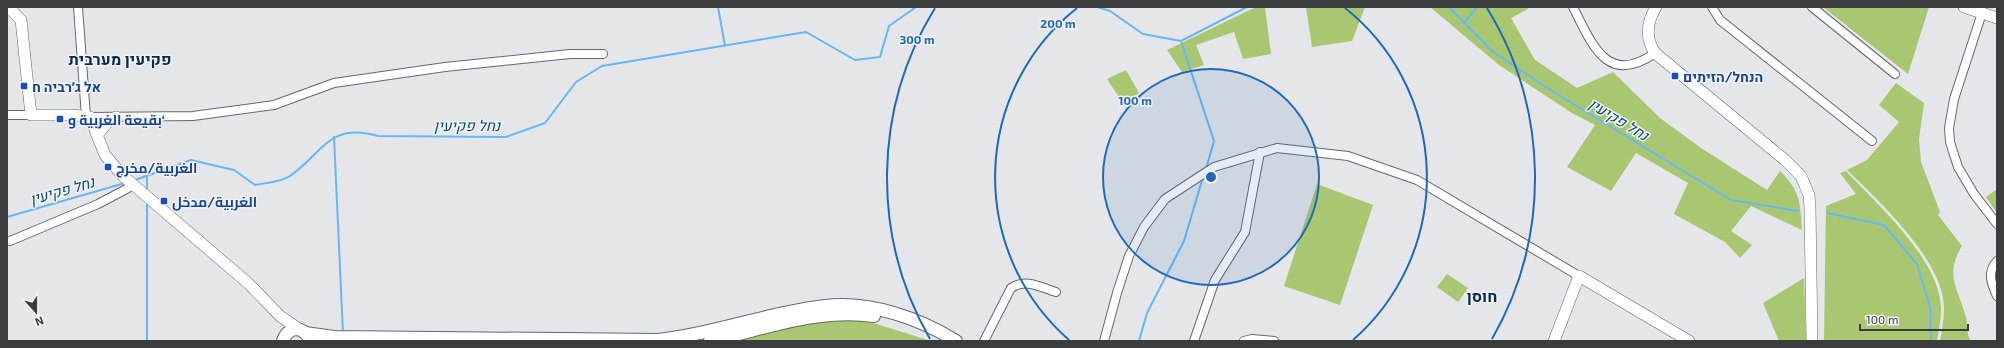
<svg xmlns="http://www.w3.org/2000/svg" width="2004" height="348" font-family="'Exo 2',Cairo,Heebo,sans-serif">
	<rect width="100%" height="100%" fill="#e5e6e9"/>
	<!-- green -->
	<g fill="#a9c670">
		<path d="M1256,7H1265L1271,54L1243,59L1234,32L1196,45L1204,65L1182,72L1167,50Z"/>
		<path d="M1306,7H1365L1352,41L1312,47Z"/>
		<path d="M1430,7H1527L1528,9L1511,18L1535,60L1577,88L1613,72L1660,118L1701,148L1767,190L1780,171C1801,192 1800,202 1802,230L1751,206L1731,231L1752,245L1740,258L1725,242L1674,214L1688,183L1636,153L1611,191L1567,167L1595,125L1572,113L1499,65Z"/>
		<path d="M1823,7H1929L1908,74Z"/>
		<path d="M1126,70L1139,93L1123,103L1107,79Z"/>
		<path d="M1896,83L1924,103L1919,139L1921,162L1940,212L1938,215L1962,246C1944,275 1958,288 1966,317C1968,324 1966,334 1971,341H1940C1942,330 1944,319 1944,308C1944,261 1879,201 1847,170L1867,160L1899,122L1879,105Z"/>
		<path d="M1846,171C1877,204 1940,260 1941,308C1941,319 1939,330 1937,341H1824L1826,206L1856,194L1840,173Z"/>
		<path d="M1317,184L1373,205L1340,305L1284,286Z"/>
		<path d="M1997,189V213L1986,197Z"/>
		<path d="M1447,274L1468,288L1458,302L1437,287Z"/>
		<path d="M1804,278L1806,341H1779L1763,303Z"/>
		<path d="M825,318L864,320L931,341H726Z"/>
	</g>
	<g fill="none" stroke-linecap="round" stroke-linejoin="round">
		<!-- stream -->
		<g stroke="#65b8f5" stroke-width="2">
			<path d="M718,7L725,46"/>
			<path d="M1097,7L1110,11L1143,34L1181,41L1247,7"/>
			<path d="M1449,7L1492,51L1552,91L1731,200L1798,211"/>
			<path d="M1464,23L1477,7"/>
			<path d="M1181,41L1214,141L1206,169"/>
			<path d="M334,137L343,334"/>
			<path d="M147,176V192"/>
			<path d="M135,180L191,160L234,170L255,185C265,183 282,182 290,176C324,152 329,122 378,136L506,137L545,123L576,82L602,66L806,32L855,60L880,57L889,26L916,7"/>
			<path d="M1827,213L1884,225L1917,264L1930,307L1931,341"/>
			<path d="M7,217L125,183"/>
			<path d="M147,341V202"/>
			<path d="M1139,341L1147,313L1184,241L1203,177"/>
		</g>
		<defs>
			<g id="street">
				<path d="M78,7L86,117"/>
				<path d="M1573,7C1592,44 1607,87 1655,53"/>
				<path d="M1712,7L1720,20L1872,141"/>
				<path d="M1812,7L1895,74"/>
				<path d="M1982,13L1954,99L1949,128L1950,142L1958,167L1974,194L1997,224"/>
				<path d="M7,115H31"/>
				<path d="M90,117L193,116L274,105L334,83L445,67L570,54H603"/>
				<path d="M10,241L98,204L134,185"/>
				<path d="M1997,261C1987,272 1991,283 1997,296"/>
				<path d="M984,341L1011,288C1026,278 1040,287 1056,292"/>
				<path d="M1104,341L1117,293L1129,256L1144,227L1165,199L1214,167L1277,148L1348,156L1417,180L1579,276"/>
				<path d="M1194,341L1215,280L1245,232L1260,152"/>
				<path d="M1244,341L1252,339L1274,341"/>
			</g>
			<g id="secondary">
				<path d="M8,7L21,20L31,115H72L90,117L105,155L123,176L249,284L280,316L299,329"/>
				<path d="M1656,7C1647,22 1645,38 1655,53L1785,160L1801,176L1809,195L1810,207L1812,341"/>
				<path d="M1964,7L1997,18"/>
				<path d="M97,135L107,123L116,117"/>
				<path d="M1554,341L1579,276L1689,341"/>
			</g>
			<g id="primary">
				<path d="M305,333L334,337L658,340C715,334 769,312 825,306C870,301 919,318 956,341"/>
				<path d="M283,341C287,327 302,325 309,338"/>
				<path d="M710,341C765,329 817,308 874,316"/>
			</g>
		</defs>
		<!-- street casing -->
		<use href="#street" stroke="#67686b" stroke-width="10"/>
		<!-- secondary casing -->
		<use href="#secondary" stroke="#67686b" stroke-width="12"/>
		<!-- primary casing -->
		<use href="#primary" stroke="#67686b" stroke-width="14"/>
		<!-- street -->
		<use href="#street" stroke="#fff" stroke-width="8"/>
		<!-- secondary -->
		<use href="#secondary" stroke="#fff" stroke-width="11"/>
		<!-- primary -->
		<use href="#primary" stroke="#fff" stroke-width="12"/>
	</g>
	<!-- distance rings -->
	<circle cx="1211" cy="177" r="108" fill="#2069b9" fill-opacity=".12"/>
	<g fill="none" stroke="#2069b9" stroke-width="2">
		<circle cx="1211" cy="177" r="108"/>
		<path d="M1069 340A216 216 0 0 1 1077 8M1345 8A216 216 0 0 1 1353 340"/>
		<path d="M930 339A324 324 0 0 1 935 8M1487 8A324 324 0 0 1 1492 339"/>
	</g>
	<!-- markers -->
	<g fill="#1a4fb4" stroke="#f2f3f7" stroke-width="1.5">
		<rect x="1671" y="72" width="8" height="8" rx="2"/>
		<rect x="20" y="82" width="8" height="8" rx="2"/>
		<rect x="56" y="115" width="8" height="8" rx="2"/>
		<rect x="104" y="163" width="8" height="8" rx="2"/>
		<rect x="160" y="197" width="8" height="8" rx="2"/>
	</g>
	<g text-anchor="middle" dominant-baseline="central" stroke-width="3" stroke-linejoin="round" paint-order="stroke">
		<!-- transit labels -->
		<g font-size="14" font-weight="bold" fill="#164399" stroke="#f2f3f7" text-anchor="start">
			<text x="1683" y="76">הנחל/הזיתים</text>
			<text x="32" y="86">אל ג׳רביה ח</text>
			<text x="68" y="119">بقيعة الغربية و‘</text>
			<text x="116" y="167">الغربية/مخرج</text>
			<text x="172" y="201">الغربية/مدخل</text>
		</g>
		<!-- water labels -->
		<g font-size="15" font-style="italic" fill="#0a4b73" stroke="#f2f3f7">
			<text transform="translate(1619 119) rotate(31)">נחל פקיעין</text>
			<text x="467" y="125">נחל פקיעין</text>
			<text transform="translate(62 190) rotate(-16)">נחל פקיעין</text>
		</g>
		<!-- quarter labels -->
		<g font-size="16" font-weight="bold" fill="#082b51" stroke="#f2f3f7">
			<text x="120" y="58">פקיעין מערבית</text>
			<text x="1482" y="295">חוסן</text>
		</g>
	</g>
	<circle cx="1211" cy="177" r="6" fill="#2069b9" stroke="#f2f3f7" stroke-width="2"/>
	<g font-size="12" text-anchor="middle" font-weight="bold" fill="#2069b9" stroke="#f2f3f7" stroke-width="3" stroke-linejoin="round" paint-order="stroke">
		<text x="1058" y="28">200 m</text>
		<text x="917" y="44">300 m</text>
		<text x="1135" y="105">100 m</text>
	</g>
	<!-- border -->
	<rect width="2004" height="348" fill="none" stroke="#3b3c3d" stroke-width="16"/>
	<!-- north arrow -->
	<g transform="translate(36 312) rotate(159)" stroke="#f2f3f7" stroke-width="3" paint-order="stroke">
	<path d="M0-3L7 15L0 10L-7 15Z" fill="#3b3c3d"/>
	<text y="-6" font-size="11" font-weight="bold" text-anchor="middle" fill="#3b3c3d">N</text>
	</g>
	<!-- scale -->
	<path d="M1860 324v6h108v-6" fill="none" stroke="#3b3c3d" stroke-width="2"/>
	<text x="1866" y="324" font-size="12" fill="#3b3c3d" stroke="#f2f3f7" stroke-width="3" paint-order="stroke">100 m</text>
</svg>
